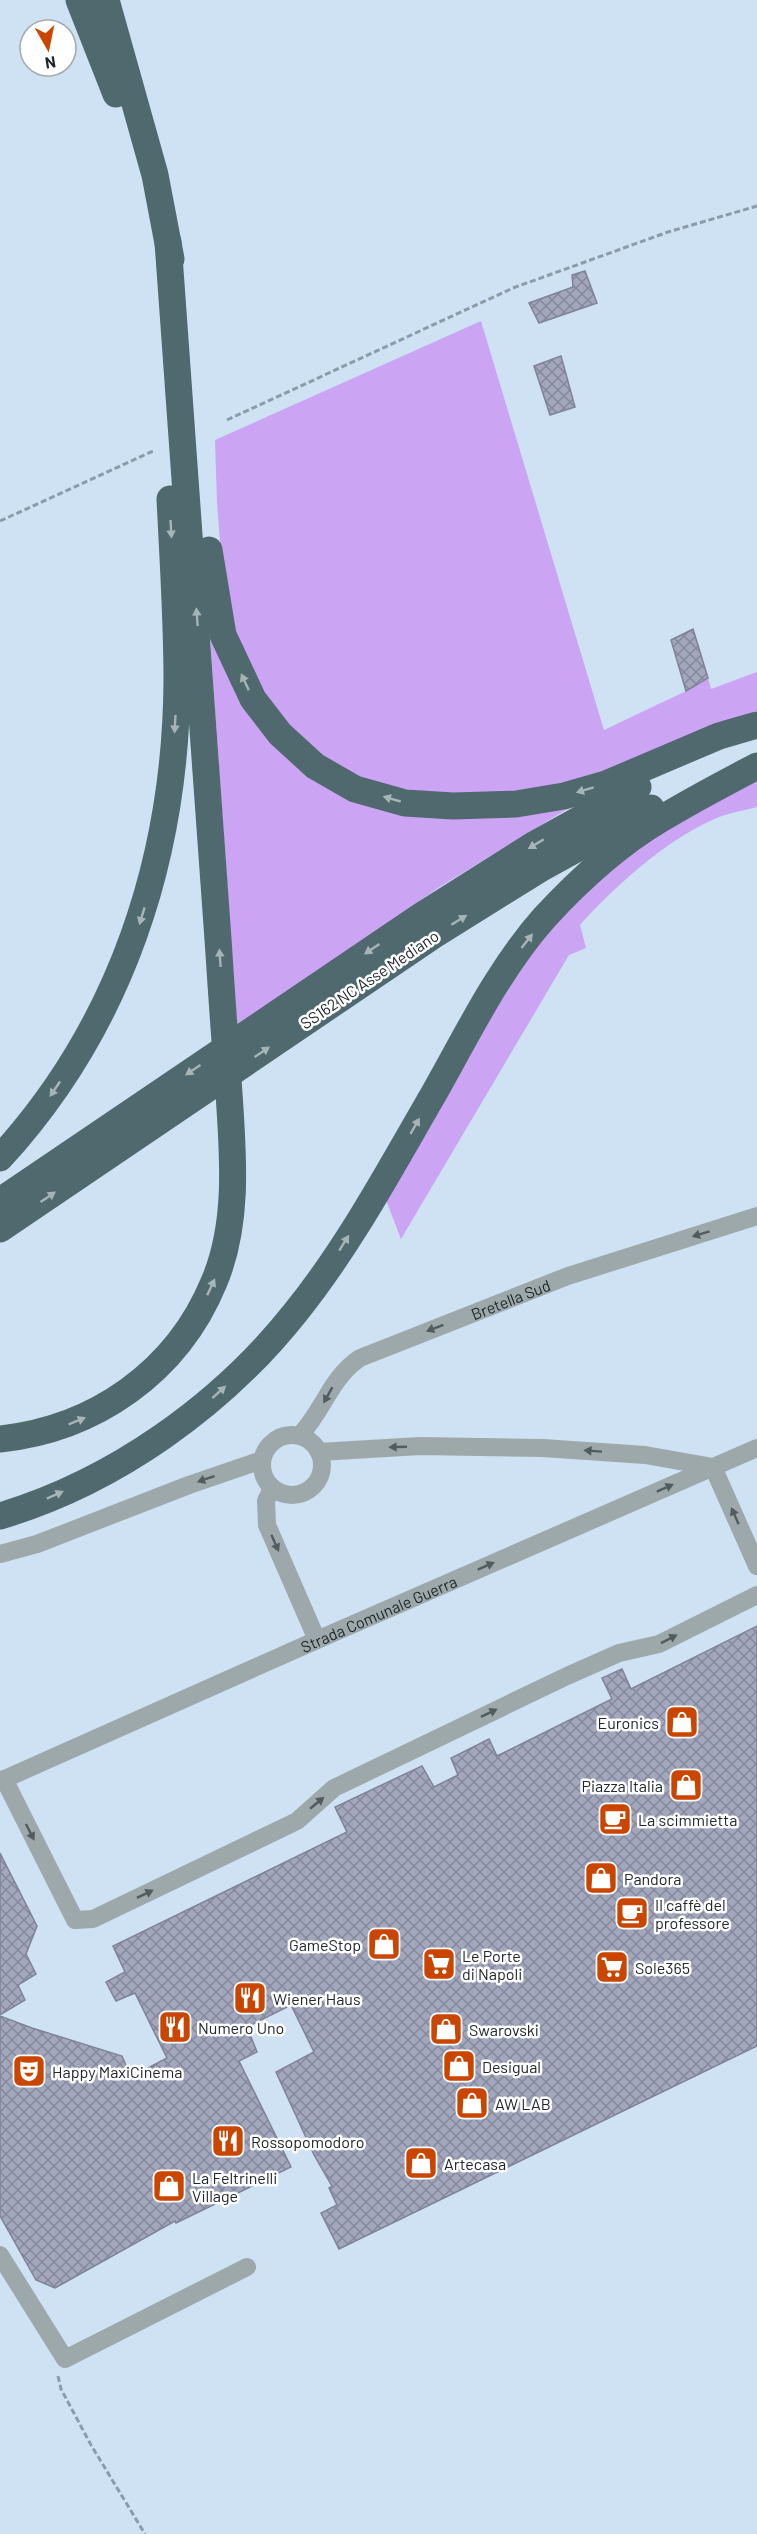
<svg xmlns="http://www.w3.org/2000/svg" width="757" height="2534" font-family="Barlow,sans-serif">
	<defs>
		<pattern id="building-cross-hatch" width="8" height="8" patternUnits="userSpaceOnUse" patternTransform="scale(1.5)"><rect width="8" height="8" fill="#a2a7bd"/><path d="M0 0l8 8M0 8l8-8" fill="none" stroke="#84889a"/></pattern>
	</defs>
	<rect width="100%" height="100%" fill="#cee2f3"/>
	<!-- green -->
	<g fill="#cba5f4">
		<path d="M481,321L604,730L686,691L708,678L711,689L757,672V711L720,725L658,754L561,786L450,797L359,781L300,740L249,675L225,605L217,503L215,440Z"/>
		<path d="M207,592L226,661L348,795L569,808L438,888L237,1027Z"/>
		<path d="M757,776V807C741,811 723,814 708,822C663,843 613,888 580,925L586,948L569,955L401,1239L384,1195L514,970L612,858Z"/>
	</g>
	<!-- building -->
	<g fill="url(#building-cross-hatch)" stroke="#7e8398" stroke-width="1.5">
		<path d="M585,271L597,303L539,323L529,303L573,287L572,275Z"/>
		<path d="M561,356L575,407L550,415L534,366Z"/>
		<path d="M693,629L708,678L686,691L671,640Z"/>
		<path d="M757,1626V2046L339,2249L321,2213L337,2205L329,2188L332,2186L314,2155L276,2072L314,2052L291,2005L247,2027L257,2052L239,2061L291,2167L176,2223L175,2221L55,2288L36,2280L0,2216V2016L32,2028L122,2056L131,2077L167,2058L135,1993L116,2001L106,1982L125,1972L113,1946L347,1832L335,1807L422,1766L434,1787L458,1775L451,1758L489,1739L497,1756L612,1699L602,1678L622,1669L631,1689Z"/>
		<path d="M0,1853L37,1926L26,1954L36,1974L18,1985L25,2000L0,2015Z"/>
	</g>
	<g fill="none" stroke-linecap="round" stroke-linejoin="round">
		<!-- path -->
		<g stroke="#8c9ba8" stroke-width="3" stroke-dasharray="6 3" stroke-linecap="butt">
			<path d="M227,420L513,288L668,232L757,206"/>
			<path d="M0,521L153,451"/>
			<path d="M58,2376L61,2389L91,2445L145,2534"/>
		</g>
		<!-- minor -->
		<g stroke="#9ca8aa" stroke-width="18">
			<circle cx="292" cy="1465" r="30"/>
			<path id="s1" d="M300,1435C323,1411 331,1377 360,1358L568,1276L757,1216"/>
			<path d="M319,1452L420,1446L543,1448L645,1455L713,1467"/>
			<path d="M713,1467L757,1566"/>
			<path d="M272,1488L266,1501L267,1525L317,1640"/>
			<path d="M0,1554L37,1544L189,1485L262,1460"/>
			<path d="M4,1779L75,1920L93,1919L297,1821L334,1788L567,1676L619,1653L659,1644L757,1595"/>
			<path id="s2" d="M0,1781L317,1640L757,1448"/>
			<path d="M0,2255L65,2359L247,2267"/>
		</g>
		<!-- highway -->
		<g stroke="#4f696e" stroke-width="27">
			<path d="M79,0L116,94"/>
			<path d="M106,0L155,175L171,259"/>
			<path d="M209,550L223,635L253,699L280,734L315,766L355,789L405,803L453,806L516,804L564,796L606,784L719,736L757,725"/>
			<path d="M0,1158C121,1026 176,858 177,680C177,620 173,560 170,499"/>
			<path d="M0,1201L421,916L535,844L638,787"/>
			<path d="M0,1229L434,935L540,869L651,808"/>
			<path d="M0,1439C95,1429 177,1372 214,1282C241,1219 232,1145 228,1078C224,1032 221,985 218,939C203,706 185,474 168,242"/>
			<path d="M0,1516C114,1482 221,1406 295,1313C349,1246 390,1169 433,1095C467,1035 498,970 544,918C578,881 617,845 661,819C692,800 725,783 757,766"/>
		</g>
	</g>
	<!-- one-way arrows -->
	<defs><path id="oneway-solid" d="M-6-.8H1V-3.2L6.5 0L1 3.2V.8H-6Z" transform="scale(1.5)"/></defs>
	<g fill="#a7b4b6">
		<use href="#oneway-solid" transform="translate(171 529) rotate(87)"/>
		<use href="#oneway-solid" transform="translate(197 617) rotate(-94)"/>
		<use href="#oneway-solid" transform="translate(245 682) rotate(-115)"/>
		<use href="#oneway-solid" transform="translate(175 724) rotate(93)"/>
		<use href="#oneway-solid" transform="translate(585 790) rotate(163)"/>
		<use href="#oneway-solid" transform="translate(392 799) rotate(-164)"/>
		<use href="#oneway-solid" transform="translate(536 844) rotate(149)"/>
		<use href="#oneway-solid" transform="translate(142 916) rotate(107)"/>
		<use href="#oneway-solid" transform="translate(459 920) rotate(-32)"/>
		<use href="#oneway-solid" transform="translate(527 941) rotate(-52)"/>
		<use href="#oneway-solid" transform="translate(372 949) rotate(146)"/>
		<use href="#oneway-solid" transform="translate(220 958) rotate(-94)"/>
		<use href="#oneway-solid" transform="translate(262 1052) rotate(-34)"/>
		<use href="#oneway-solid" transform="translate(193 1070) rotate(146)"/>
		<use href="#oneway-solid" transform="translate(55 1089) rotate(124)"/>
		<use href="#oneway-solid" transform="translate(415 1126) rotate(-60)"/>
		<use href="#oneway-solid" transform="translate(48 1197) rotate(-34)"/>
		<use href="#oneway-solid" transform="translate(344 1243) rotate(-58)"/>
		<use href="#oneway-solid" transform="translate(211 1287) rotate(-65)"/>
		<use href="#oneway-solid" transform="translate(219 1392) rotate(-42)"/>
		<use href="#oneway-solid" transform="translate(77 1421) rotate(-22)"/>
		<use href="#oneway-solid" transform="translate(55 1495) rotate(-24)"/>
	</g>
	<g fill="#525b5f">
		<use href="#oneway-solid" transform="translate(701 1234) rotate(163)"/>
		<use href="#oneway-solid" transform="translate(435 1328) rotate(159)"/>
		<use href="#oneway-solid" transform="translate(328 1395) rotate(119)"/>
		<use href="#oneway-solid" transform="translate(398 1447) rotate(178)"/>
		<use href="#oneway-solid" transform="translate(593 1451) rotate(-176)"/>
		<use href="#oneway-solid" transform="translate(206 1479) rotate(161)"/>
		<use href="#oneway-solid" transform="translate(665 1488) rotate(-24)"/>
		<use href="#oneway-solid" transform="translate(735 1516) rotate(-114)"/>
		<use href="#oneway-solid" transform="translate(275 1543) rotate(66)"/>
		<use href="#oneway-solid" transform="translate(486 1566) rotate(-24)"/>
		<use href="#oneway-solid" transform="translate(669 1639) rotate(-27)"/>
		<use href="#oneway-solid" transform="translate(489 1713) rotate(-26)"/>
		<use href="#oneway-solid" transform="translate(317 1803) rotate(-40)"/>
		<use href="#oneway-solid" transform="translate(30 1832) rotate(63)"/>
		<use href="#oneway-solid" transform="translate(145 1894) rotate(-26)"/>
	</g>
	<!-- icons -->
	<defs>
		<symbol id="shop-square" viewBox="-11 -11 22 22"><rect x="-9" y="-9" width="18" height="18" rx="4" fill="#ca4500" stroke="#fff"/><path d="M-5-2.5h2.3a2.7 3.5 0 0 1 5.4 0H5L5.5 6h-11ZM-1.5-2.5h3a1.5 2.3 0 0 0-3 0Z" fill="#fff"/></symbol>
		<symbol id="cafe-square" viewBox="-11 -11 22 22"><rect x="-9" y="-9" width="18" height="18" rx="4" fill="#ca4500" stroke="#fff"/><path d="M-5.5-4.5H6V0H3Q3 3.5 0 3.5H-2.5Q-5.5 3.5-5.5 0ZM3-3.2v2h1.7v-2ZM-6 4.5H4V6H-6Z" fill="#fff"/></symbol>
		<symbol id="supermarket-square" viewBox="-11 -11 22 22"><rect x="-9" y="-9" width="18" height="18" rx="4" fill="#ca4500" stroke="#fff"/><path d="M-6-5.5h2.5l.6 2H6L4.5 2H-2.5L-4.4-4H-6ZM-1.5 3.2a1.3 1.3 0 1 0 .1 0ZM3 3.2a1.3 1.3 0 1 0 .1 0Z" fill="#fff"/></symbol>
		<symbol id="restaurant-square" viewBox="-11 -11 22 22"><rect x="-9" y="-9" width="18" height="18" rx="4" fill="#ca4500" stroke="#fff"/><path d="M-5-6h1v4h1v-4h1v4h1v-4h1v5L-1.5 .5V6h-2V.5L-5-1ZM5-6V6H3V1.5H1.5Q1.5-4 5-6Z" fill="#fff"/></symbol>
		<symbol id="theatre-square" viewBox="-11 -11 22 22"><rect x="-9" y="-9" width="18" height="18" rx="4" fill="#ca4500" stroke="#fff"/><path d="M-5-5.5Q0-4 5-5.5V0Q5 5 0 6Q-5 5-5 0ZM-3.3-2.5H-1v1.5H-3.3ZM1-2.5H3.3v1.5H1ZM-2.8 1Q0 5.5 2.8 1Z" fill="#fff"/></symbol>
	</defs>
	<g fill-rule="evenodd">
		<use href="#shop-square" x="663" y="1703" width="38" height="38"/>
		<use href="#shop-square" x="667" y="1766" width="38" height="38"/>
		<use href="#cafe-square" x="596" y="1800" width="38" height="38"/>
		<use href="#shop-square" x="582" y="1859" width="38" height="38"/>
		<use href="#cafe-square" x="613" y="1894" width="38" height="38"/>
		<use href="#shop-square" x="365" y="1925" width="38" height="38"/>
		<use href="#supermarket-square" x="420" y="1945" width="38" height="38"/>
		<use href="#supermarket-square" x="593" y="1948" width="38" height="38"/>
		<use href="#restaurant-square" x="231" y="1979" width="38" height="38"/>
		<use href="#restaurant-square" x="156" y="2008" width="38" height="38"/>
		<use href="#shop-square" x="427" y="2010" width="38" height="38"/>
		<use href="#shop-square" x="440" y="2047" width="38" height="38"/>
		<use href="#theatre-square" x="10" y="2052" width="38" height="38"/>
		<use href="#shop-square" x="453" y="2084" width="38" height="38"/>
		<use href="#restaurant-square" x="209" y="2122" width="38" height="38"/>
		<use href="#shop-square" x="402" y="2144" width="38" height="38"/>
		<use href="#shop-square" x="150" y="2167" width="38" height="38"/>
	</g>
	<g text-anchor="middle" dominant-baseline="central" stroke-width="5" stroke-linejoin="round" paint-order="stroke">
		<!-- street labels -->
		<g font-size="16" fill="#20272d" stroke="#fff">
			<text transform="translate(369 979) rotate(-34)">SS162 NC Asse Mediano</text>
			<text stroke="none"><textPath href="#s1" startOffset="260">Bretella Sud</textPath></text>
			<text stroke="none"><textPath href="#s2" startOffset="414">Strada Comunale Guerra</textPath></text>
		</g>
		<!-- poi labels -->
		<g font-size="16" fill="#20272d" stroke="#fff" text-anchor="start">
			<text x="659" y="1722" text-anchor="end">Euronics</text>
			<text x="663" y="1785" text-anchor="end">Piazza Italia</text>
			<text x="638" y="1819">La scimmietta</text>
			<text x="624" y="1878">Pandora</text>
			<text x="655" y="1904">Il caffè del<tspan x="655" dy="18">professore</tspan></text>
			<text x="361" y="1944" text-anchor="end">GameStop</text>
			<text x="462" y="1955">Le Porte<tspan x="462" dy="18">di Napoli</tspan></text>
			<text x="635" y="1967">Sole365</text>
			<text x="273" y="1998">Wiener Haus</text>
			<text x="198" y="2027">Numero Uno</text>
			<text x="469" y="2029">Swarovski</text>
			<text x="482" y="2066">Desigual</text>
			<text x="52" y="2071">Happy MaxiCinema</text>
			<text x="495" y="2103">AW LAB</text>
			<text x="251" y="2141">Rossopomodoro</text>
			<text x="444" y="2163">Artecasa</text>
			<text x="192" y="2177">La Feltrinelli<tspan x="192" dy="18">Village</tspan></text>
		</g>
	</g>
	<!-- north arrow -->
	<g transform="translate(48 48) rotate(171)"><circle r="28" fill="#ffffff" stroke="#a6a9ab" stroke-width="1.5"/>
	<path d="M0-4.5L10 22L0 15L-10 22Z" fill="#ca4500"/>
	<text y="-9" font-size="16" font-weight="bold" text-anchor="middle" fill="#20272d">N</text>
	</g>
</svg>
